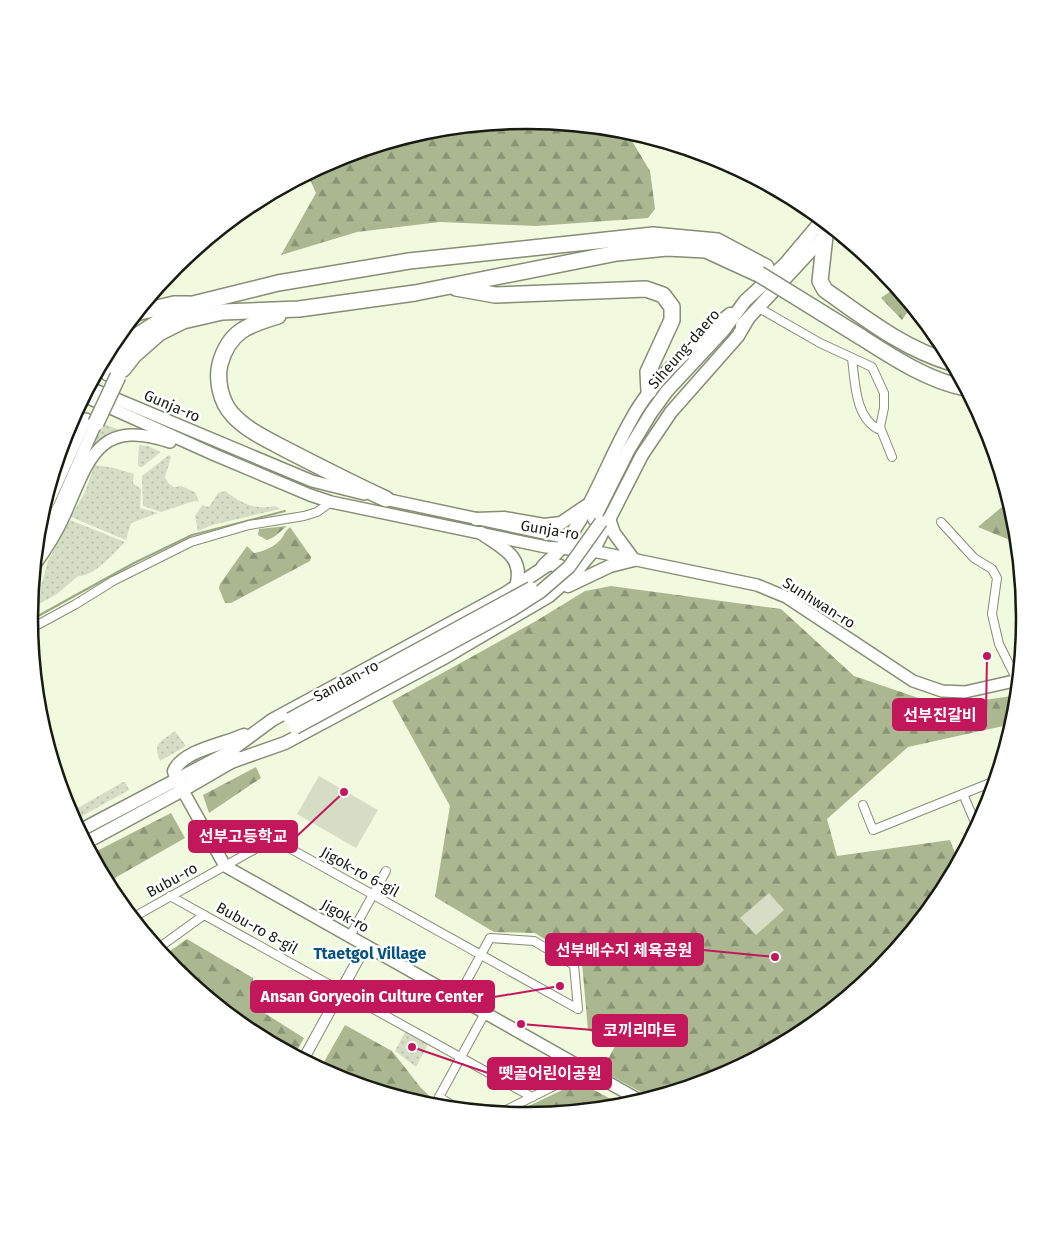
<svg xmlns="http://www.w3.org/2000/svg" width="1053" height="1236" font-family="'Fira Sans','Noto Sans KR',sans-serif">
	<defs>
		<pattern id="green-dots" width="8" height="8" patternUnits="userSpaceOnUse" patternTransform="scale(1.25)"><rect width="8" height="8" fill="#d5ddc4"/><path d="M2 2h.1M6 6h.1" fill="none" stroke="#b6bda7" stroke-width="1.8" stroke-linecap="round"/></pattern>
		<pattern id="forest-firs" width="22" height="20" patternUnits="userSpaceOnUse" patternTransform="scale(1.25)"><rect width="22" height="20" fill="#aab790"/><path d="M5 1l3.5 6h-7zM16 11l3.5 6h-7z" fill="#899474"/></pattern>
	</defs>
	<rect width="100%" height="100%" fill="#f1fadf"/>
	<!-- green -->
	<g fill="url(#green-dots)">
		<path d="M104,424L122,431L104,440L86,455L101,425Z"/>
		<path d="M139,445L148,446L161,452L142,467H139L138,464Z"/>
		<path d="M169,455L171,457L165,477L169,484L174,487L181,486L195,492L199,502L194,501L161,512L143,506L142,476Z"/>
		<path d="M95,465L114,468L134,474L133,483L141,489L140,508L158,513L131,523L126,540L71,517L84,494Z"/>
		<path d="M225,491C240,502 255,511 274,506L280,509L212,525L198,531L195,516L202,505L209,507L218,493Z"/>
		<path d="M70,520L125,542C114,553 94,577 78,576L57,594L30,609L31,595L42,583L48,561Z"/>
		<path d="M44,561L39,584L31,592L33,576Z"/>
		<path d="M175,731L186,746L160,761C152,743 161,742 175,731Z"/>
		<path d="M123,782H125L129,790L73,821L69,813Z"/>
		<path d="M405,1032L428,1044L416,1067L395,1051Z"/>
	</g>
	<!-- forest -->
	<g fill="url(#forest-firs)">
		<path d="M527,120L626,131L650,171L655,209L648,218L536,226L440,222L357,232L281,255L316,193L307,173L336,158L430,130Z"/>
		<path d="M895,286L912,306L902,320L881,298L895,288Z"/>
		<path d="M1009,501L1015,521L1017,543L978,527Z"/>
		<path d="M287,526L274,537L267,540L258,535L259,529Z"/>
		<path d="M290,527L311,557L310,561L231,603H225L219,588L220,584L247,546L254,553C261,552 272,548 277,543C283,539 284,532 290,527Z"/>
		<path d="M611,586L781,609L854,676L942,706L1012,696L1016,705L1012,724L908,747L827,819L837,856L950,840L958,861L940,895L878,970L803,1032L717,1078L652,1098L602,1071L615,1046L588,1030L582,963L535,933L494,932L435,897L450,806L392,701L536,621L585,591Z"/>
		<path d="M256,767L261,778L209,813L203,795Z"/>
		<path d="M171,813L185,838L106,883L91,854Z"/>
		<path d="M187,939L253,978L255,1007L304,1038L294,1056L250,1032L174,970L163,956Z"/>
		<path d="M345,1025L392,1051L421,1088L435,1101L432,1106L336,1078L320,1069Z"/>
		<path d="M579,1082L624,1106L526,1116L512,1114Z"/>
	</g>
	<!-- pitch -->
	<g fill="#d5ddc4">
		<path d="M319,776L378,810L356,848L297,814Z"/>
		<path d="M769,893L784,910L756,935L740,918Z"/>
	</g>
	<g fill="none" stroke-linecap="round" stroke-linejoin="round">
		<!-- stream -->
		<path stroke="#9ba781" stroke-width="2" d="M29,621L134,563L192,535L285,511"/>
		<defs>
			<g id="minor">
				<path d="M759,308L820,343L872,367L884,393V408L880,427L892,457"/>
				<path d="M852,358C855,382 855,417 878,429"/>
				<path d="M941,522L974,558L992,569L997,578L992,614L999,644L1017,680"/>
				<path d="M30,629L76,604L113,581L191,542L249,525L304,516L317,512L331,502"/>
				<path d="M963,794L977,827"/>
				<path d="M863,805L873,830L995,781"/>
				<path d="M170,896L532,1097"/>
				<path d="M132,918L273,839L578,1009"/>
				<path d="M350,936L386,871"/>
				<path d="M157,949L204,915"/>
				<path d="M458,997L490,938L534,941L574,965L578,1009"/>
				<path d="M458,1109L439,1097L485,1013"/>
				<path d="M500,1113L586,1070"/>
			</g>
			<path id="tertiary" d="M303,1060L366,945"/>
			<g id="secondary">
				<path d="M88,387L312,481L364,494"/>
				<path d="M84,396L215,455L310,495L331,502L546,547L593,551L757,585L786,597L913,681L942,691L965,692L1018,680"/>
				<path d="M66,430L68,425"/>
				<path d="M380,498L563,537L576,543"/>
				<path d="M38,525L86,419"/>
				<path d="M38,548L60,505L96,423"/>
				<path d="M34,566C46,550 57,532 65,514C89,459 98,418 170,442"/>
				<path d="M178,782L225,866L641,1101"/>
			</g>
			<g id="primary">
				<path d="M742,325L832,228"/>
				<path d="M476,519L504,518L544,525L561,523L586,506"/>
				<path d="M594,519L628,451L651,413L667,391L723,331L745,301L785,264L822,220"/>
				<path d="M481,533C502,548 525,556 516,587"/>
				<path d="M543,566C549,560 557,554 562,547C592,509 607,462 631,420C652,380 695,343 730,314"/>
				<path d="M568,586L610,566L634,560L614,533L609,519"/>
				<path d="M226,754L272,720L506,593L549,564L560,566L565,576L564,581"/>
				<path d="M231,762L285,743L442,659L549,596L574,574L593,551L642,455L671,412L738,336L748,319"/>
				<path d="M176,779L174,771C183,750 225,744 244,735"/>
				<path d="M79,831L233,750"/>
				<path d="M85,843L183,790L238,758"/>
			</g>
			<g id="motorway">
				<path d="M825,236L820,281L825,290C866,319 904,349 952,363"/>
				<path d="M456,288L495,295L646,289L663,295L672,307V320L648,372L649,391"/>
				<path d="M136,313L174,304H189"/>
				<path d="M278,316C248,325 229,331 220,364C216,380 221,402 232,414C246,430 268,440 287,450C320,467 353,484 386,499"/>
				<path d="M861,337C894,358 927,380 965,388"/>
				<path d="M123,369L134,355L159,333L183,321L222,312L299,309L415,293L617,253L667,248L706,250L756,273"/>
				<path d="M108,373L135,337L163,319L193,304L278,283L409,261L653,235L717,241L766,267"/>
			</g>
		</defs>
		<!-- minor casing -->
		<use href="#minor" stroke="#858d75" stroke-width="10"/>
		<!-- tertiary casing -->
		<use href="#tertiary" stroke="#858d75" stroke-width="12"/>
		<!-- secondary casing -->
		<use href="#secondary" stroke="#858d75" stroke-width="14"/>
		<!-- primary casing -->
		<use href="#primary" stroke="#858d75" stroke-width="15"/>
		<!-- motorway casing -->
		<use href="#motorway" stroke="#858d75" stroke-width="18"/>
		<!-- minor -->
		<use href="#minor" stroke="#fff" stroke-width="8"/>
		<!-- tertiary -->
		<use href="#tertiary" stroke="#fff" stroke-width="10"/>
		<!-- secondary -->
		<use href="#secondary" stroke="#fff" stroke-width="11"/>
		<!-- primary -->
		<use href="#primary" stroke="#fff" stroke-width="12"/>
		<!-- motorway -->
		<use href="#motorway" stroke="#fff" stroke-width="15"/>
		<defs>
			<g id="primary-bridge">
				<path d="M290,719L531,588"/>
				<path d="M295,728L512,610L540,592L569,567L601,522"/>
			</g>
			<g id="motorway-bridge">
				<path d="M759,274L861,337"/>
				<path d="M96,423L118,376"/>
			</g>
		</defs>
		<!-- primary-bridge casing -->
		<use href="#primary-bridge" stroke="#858d75" stroke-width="15" stroke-linecap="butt"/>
		<!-- motorway-bridge casing -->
		<use href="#motorway-bridge" stroke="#858d75" stroke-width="18" stroke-linecap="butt"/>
		<!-- primary-bridge -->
		<use href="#primary-bridge" stroke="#fff" stroke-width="12"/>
		<!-- motorway-bridge -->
		<use href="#motorway-bridge" stroke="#fff" stroke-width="15"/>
	</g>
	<g text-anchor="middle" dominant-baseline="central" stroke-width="5" stroke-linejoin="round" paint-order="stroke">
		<!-- street labels -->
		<g font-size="15" fill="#181b12" stroke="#fff">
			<text transform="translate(684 349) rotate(-49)">Siheung-daero</text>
			<text transform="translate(172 406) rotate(23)">Gunja-ro</text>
			<text transform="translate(550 530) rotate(9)">Gunja-ro</text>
			<text transform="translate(819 603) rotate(32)">Sunhwan-ro</text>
			<text transform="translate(346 681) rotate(-28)">Sandan-ro</text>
			<text transform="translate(360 872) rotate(29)">Jigok-ro 6-gil</text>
			<text transform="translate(172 880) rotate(-29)">Bubu-ro</text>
			<text transform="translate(345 916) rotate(29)">Jigok-ro</text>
			<text transform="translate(257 928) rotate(29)">Bubu-ro 8-gil</text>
		</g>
		<!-- neighbourhood labels -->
		<g font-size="16" font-weight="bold" fill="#065481" stroke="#fff">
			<text x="370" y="953">Ttaetgol Village</text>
		</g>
	</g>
	<!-- crop -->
	<path d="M0 0H1053V1236H0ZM38 618a489 489 0 1 1 978 0a489 489 0 1 1-978 0Z" fill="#fff" fill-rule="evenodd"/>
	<path fill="none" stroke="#181b12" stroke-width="2.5" d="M38 618a489 489 0 1 1 978 0a489 489 0 1 1-978 0Z"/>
	<!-- callouts -->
	<path fill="none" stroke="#c2185b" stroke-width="2" d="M987 656L986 715M344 792L297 836M775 957L703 950M560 986L494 997M521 1024L593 1030M412 1047L488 1073"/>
	<g fill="#c2185b" stroke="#fff" stroke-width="2">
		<circle cx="987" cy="656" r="5"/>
		<circle cx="344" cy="792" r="5"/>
		<circle cx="775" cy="957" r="5"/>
		<circle cx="560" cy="986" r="5"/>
		<circle cx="521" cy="1024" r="5"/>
		<circle cx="412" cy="1047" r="5"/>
	</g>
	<g fill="#c2185b" stroke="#c2185b" stroke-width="2">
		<rect x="893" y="699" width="93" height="31" rx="5"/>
		<rect x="189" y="821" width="108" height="31" rx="5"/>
		<rect x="546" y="934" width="157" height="31" rx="5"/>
		<rect x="251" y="981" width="243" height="31" rx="5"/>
		<rect x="593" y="1015" width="94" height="31" rx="5"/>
		<rect x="488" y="1058" width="123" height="31" rx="5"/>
	</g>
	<g font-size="16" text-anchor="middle" font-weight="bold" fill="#fff">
		<text x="940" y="721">선부진갈비</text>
		<text x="243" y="842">선부고등학교</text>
		<text x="624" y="956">선부배수지 체육공원</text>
		<text x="372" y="1002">Ansan Goryeoin Culture Center</text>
		<text x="640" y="1036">코끼리마트</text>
		<text x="550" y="1079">뗏골어린이공원</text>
	</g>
</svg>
